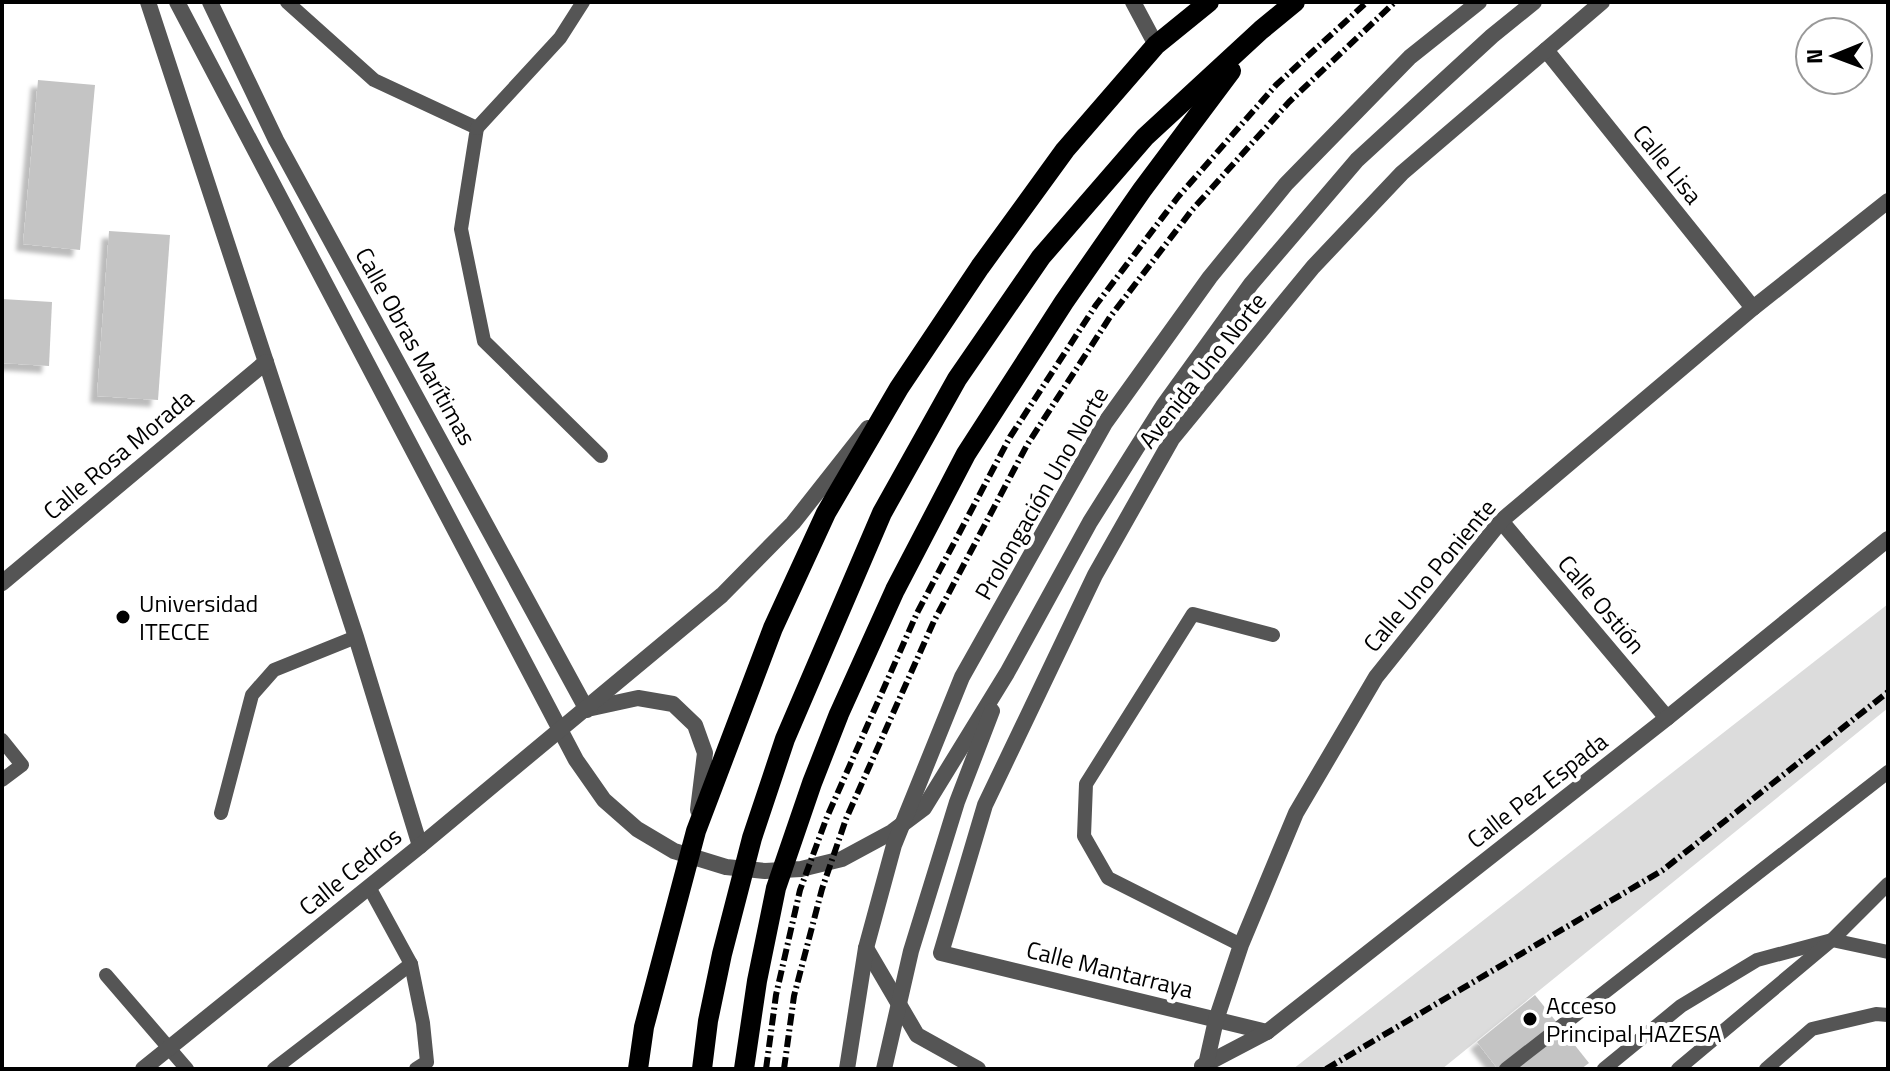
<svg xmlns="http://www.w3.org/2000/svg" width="1890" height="1071" font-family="'Titillium Web',sans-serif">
	<defs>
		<filter id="shadow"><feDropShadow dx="-7" dy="7" stdDeviation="2" flood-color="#0004"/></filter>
	</defs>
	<rect width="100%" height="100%" fill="#fff"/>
	<!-- green -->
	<path fill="#dcdcdc" d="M1888,604V708L1442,1069H1293Z"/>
	<!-- building -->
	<g fill="#c4c4c4" filter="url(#shadow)">
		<path d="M38,80L95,85L80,250L23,244Z"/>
		<path d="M109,231L170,235L158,400L97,396Z"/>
		<path d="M2,299L52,302L49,366L2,363Z"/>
		<path d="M1535,995L1589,1063L1581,1069H1498L1477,1042Z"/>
	</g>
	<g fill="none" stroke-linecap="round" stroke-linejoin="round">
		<!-- service -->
		<g stroke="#555" stroke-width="14">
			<path d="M287,2L374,80L477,128L461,229L484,341L601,456"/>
			<path d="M477,128L560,38L583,2"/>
			<path d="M2,740L22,765L2,780"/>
			<path d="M221,813L252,695L274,670L356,637"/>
			<path d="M369,887L411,964L423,1023L427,1062L416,1069"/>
			<path d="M1241,945L1108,878L1084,836L1086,784L1193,614L1273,635"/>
			<path d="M106,975L187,1069"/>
			<path d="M274,1069L411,964"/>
			<path d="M1506,1069L1888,772"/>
			<path d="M1604,1069L1681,1006L1757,960L1832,940L1888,952"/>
			<path d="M1678,1069L1832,940L1888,884"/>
			<path d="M1766,1069L1812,1029L1876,1014L1888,1015"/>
		</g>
		<!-- minor -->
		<g stroke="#555" stroke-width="16">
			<path d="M148,2L356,637L420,846"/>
			<path d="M177,2L576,760L604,800L637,829L674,851L726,867L765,871L801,869L842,859L892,832L924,808L1007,673L1090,522L1163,406L1251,284L1357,160L1492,36L1534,2"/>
			<path d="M210,2L276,140L587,710"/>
			<path d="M1133,2L1156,45"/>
			<path d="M1546,50L1753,308"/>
			<path d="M1501,521L1667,718"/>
			<path d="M2,583L266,362"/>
			<path d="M866,948L917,1035L978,1069"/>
			<path d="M1267,1032L941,953L985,805L1095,575L1172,439L1313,267L1402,173L1602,2"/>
			<path d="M1202,1066L1267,1032L1667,718L1888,539"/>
			<path d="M847,1069L866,948L894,845L962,677L1105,423L1210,277L1286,184L1410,57L1479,2"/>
			<path d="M884,1069L911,951L957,802L992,711"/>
			<path d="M1205,1069L1216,1020L1241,945L1296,813L1376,677L1501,521L1753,308L1888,201"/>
		</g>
		<!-- tertiary -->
		<g stroke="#555" stroke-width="16">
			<path d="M592,708L638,698L673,704L695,725L705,753L698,810"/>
			<path d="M143,1069L420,846L722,595L793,523L868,428"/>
		</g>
		<!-- primary -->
		<g stroke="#000" stroke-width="20">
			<path d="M638,1069L644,1027L696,831L773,628L826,513L899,388L980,267L1065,150L1156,45L1209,2"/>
			<path d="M702,1069L708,1021L722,954L752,838L785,739L882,513L957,379L1041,257L1145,137L1261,30L1295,2"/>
			<path d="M744,1069L757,981L776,888L812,783L839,714L895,590L966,454L1064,302L1142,190L1231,71"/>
		</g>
		<!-- rail -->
		<g stroke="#000" stroke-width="6" stroke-dasharray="12 4 2 4" stroke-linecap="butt">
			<path d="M766,1069L776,995L800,890L827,817L917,613L1010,437L1096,305L1178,197L1276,85L1367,2"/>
			<path d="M784,1069L794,996L822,889L846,819L934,621L1027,445L1110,317L1192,210L1289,102L1395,2"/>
			<path d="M1326,1069L1663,870L1888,692"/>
		</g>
	</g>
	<!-- markers -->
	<g fill="#000" stroke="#fff" stroke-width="3">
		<circle cx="123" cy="617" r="8"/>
		<circle cx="1530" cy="1019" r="8"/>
	</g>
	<g text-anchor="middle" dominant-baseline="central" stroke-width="8" stroke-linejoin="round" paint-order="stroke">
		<!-- street labels -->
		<g font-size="24" fill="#000" stroke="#fff">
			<text transform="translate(1668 164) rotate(51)">Calle Lisa</text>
			<text transform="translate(416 346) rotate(61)">Calle Obras Marítimas</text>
			<text transform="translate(1202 370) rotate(-52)">Avenida Uno Norte</text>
			<text transform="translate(118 454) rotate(-40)">Calle Rosa Morada</text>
			<text transform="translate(1041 493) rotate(-60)">Prolongación Uno Norte</text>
			<text transform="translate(1429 575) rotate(-50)">Calle Uno Poniente</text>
			<text transform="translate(1602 604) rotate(50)">Calle Ostión</text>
			<text transform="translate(1537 790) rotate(-38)">Calle Pez Espada</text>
			<text transform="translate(350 871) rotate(-39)">Calle Cedros</text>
			<text transform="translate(1110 969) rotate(14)">Calle Mantarraya</text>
		</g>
		<!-- poi labels -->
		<g font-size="24" fill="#000" stroke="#fff" text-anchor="start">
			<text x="139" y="603">Universidad<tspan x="139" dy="28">ITECCE</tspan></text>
			<text x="1546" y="1005">Acceso<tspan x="1546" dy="28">Principal HAZESA</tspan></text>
		</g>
	</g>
	<!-- border -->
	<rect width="1890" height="1071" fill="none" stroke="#000000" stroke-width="8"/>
	<!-- north arrow -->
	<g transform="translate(1834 56) rotate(269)"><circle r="38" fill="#ffffff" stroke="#999999" stroke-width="2"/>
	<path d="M0-6L14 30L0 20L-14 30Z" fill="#000000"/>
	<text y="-12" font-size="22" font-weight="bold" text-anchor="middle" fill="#000000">N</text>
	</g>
</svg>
